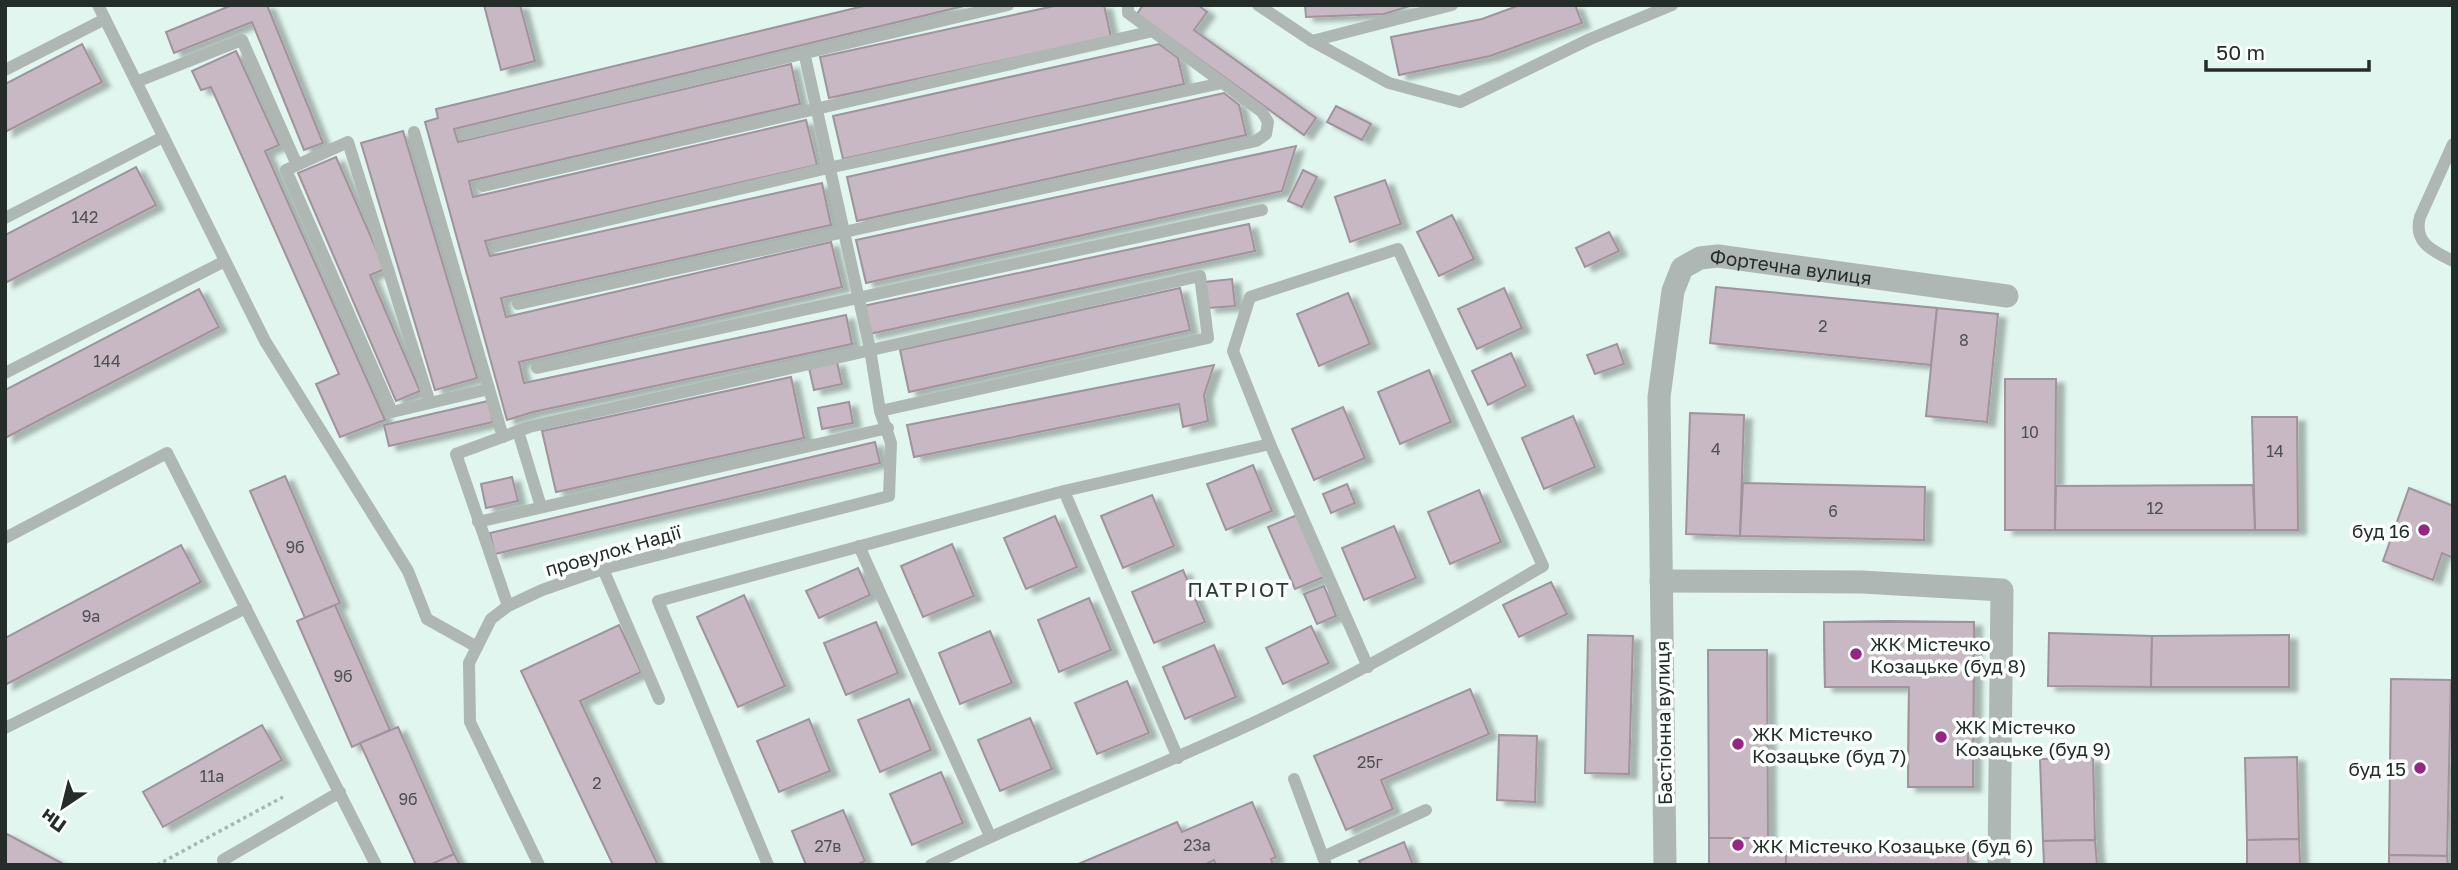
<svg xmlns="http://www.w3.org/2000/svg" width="2458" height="870" font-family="'Golos Text',sans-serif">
	<defs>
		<filter id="shadow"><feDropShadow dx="8" dy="4.5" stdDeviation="2" flood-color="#0004"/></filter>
	</defs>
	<rect width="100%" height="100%" fill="#e1f6ef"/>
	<!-- building -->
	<g fill="#c7b8c3" stroke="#a1929d" stroke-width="2" filter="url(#shadow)">
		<path d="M232,5H267L323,143L304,150L252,22L174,53L166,32Z"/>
		<path d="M484,5H520L535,61L501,70Z"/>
		<path d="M868,5H968L454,129L458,142L791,64L800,104L469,181L473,197L806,120L817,165L485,241L490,256L822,183L831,225L501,298L506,317L831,242L842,287L519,362L524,383L846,315L852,344L533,412L507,420L425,122L438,118L436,109Z"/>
		<path d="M1059,5H1104L1111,37L829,98L820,57Z"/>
		<path d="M1143,5H1198L1207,12L1194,30L1316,118L1304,135L1137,14Z"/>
		<path d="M1305,5H1413L1384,14L1306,17Z"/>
		<path d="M1520,5H1575L1582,23L1490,56L1399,75L1391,37L1482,19Z"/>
		<path d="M82,44L102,82L5,132V84Z"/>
		<path d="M1159,44L1178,58L1184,84L843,159L833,116Z"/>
		<path d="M236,51L279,145L265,151L385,420L340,437L316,384L339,374L211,87L201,90L192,71Z"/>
		<path d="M1224,93L1239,105L1246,135L857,221L847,177Z"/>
		<path d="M1336,106L1371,124L1362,140L1327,122Z"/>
		<path d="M403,131L477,378L435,390L361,143Z"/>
		<path d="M1296,146L1282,191L866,283L856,240Z"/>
		<path d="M336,157L385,269L370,275L420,391L396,401L298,173Z"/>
		<path d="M136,167L156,205L5,283V235Z"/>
		<path d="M1303,170L1317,177L1302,207L1288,201Z"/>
		<path d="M1385,180L1401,224L1350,242L1335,197Z"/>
		<path d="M1452,215L1474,259L1439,276L1417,232Z"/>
		<path d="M1249,224L1255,251L869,334L863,306Z"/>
		<path d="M1609,232L1619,251L1585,267L1576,248Z"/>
		<path d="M1232,279L1235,306L1208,308L1205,282Z"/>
		<path d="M1716,287L1937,308L1931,365L1710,343Z"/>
		<path d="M1180,288L1190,330L909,392L900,350Z"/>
		<path d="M1504,288L1522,328L1477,349L1458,309Z"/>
		<path d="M199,289L219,327L5,438V390Z"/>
		<path d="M1348,293L1370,344L1319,366L1297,314Z"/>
		<path d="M1937,308L1998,314L1987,422L1926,416Z"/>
		<path d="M1617,344L1624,364L1595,374L1587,355Z"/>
		<path d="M1511,353L1526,386L1488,405L1472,371Z"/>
		<path d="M837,362L842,384L814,390L809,368Z"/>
		<path d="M1214,365L1204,395L1208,421L1183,427L1179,404L914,457L907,425Z"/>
		<path d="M1429,370L1451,422L1400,444L1378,392Z"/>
		<path d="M791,377L804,438L556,492L542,431Z"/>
		<path d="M2005,379H2056L2055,530H2005Z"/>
		<path d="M488,401L493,422L389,446L384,425Z"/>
		<path d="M849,402L853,423L822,429L818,408Z"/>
		<path d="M1343,407L1365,458L1314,480L1292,429Z"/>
		<path d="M1690,413L1744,415L1740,536L1686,534Z"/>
		<path d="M1573,416L1595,467L1544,489L1522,438Z"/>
		<path d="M2252,417H2297L2298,530H2255Z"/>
		<path d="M875,442L880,463L495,554L490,533Z"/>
		<path d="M1253,465L1272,511L1226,530L1207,484Z"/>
		<path d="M285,476L340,603L305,618L250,491Z"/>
		<path d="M512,477L518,501L486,508L481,484Z"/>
		<path d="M1743,483L1925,487L1924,540L1740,536Z"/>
		<path d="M1347,484L1355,503L1331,513L1323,494Z"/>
		<path d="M2253,485L2255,530H2055L2056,486Z"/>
		<path d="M2409,488L2453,506V558L2442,553L2433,580L2383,561Z"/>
		<path d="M1479,490L1501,542L1450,564L1428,512Z"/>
		<path d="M1152,495L1174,546L1123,568L1101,516Z"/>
		<path d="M1297,515L1324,577L1295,589L1268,527Z"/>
		<path d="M1055,516L1077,567L1026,589L1004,538Z"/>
		<path d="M1394,526L1416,578L1364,600L1342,548Z"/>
		<path d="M952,544L974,596L923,617L901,566Z"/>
		<path d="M181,545L201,582L5,685V638Z"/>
		<path d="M858,568L870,595L819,618L806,591Z"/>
		<path d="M1183,570L1205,622L1154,643L1132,592Z"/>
		<path d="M1551,582L1567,614L1519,637L1503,605Z"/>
		<path d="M1324,586L1336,616L1317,624L1304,594Z"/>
		<path d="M744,595L785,686L738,707L697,617Z"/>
		<path d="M1089,598L1111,650L1059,672L1038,620Z"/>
		<path d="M335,605L390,730L352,747L297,621Z"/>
		<path d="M1888,621L1887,687H1825L1824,622Z"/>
		<path d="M1888,621L1974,622L1973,787H1908L1909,687H1887Z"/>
		<path d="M876,622L898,673L846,695L824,643Z"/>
		<path d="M1824,622H1974L1973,787H1908L1909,687H1825Z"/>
		<path d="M619,625L641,672L580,701L658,865H613L521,671Z"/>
		<path d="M1311,626L1329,663L1283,684L1266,648Z"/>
		<path d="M990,631L1012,683L960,704L939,653Z"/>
		<path d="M2049,633L2152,636L2151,687L2048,686Z"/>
		<path d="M1588,635L1633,636L1629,774L1585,773Z"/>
		<path d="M2289,635V687H2151L2152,636Z"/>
		<path d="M1214,645L1236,697L1185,719L1163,667Z"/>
		<path d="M1708,650H1767L1768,838H1709Z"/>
		<path d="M2391,679L2451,680L2447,856L2389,855Z"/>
		<path d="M1127,681L1149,733L1097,754L1075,703Z"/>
		<path d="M1470,689L1489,734L1381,780L1393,809L1346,830L1314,756Z"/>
		<path d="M909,699L931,750L880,772L858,720Z"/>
		<path d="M1030,718L1052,769L1000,791L978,740Z"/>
		<path d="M809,719L830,771L779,792L757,741Z"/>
		<path d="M262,725L282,760L163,827L143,792Z"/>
		<path d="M398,727L454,854L430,865H416L360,743Z"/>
		<path d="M1499,735L1537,736L1535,802L1497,800Z"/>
		<path d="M2297,757L2299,839L2247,840L2245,758Z"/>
		<path d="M2093,758L2095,840L2043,841L2040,759Z"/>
		<path d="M941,772L963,823L912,845L890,794Z"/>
		<path d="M1252,802L1276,857L1271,859L1273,865H1216L1214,860L1204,865H1076L1177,822L1182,832Z"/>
		<path d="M843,810L865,861L856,865H806L792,831Z"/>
		<path d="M5,833L65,865H5Z"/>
		<path d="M1709,838H1768L1767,852H1786V865H1709Z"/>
		<path d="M2299,839L2300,865H2247V840Z"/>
		<path d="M2095,840L2097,865H2044L2043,841Z"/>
		<path d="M1404,842L1413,865H1361L1359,861Z"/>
		<path d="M1786,852L1968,853V865H1786Z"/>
		<path d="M454,854L460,865H430Z"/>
		<path d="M2389,855L2447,856L2448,865H2389Z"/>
	</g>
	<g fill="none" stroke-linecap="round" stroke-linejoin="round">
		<!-- path -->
		<path stroke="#a6b7b2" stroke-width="3.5" stroke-dasharray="3.5 3.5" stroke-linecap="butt" d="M157,865L283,797"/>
		<!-- lane -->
		<g stroke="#aeb7b4" stroke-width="12">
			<path d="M98,5L265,341L408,571L427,619L477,647"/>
			<path d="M1258,5L1312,41L1389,83L1460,102L1590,39L1672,5"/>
			<path d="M1312,41L1452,5"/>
			<path d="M5,70L105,19"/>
			<path d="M136,82L242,40L297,165"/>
			<path d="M414,132L503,437"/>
			<path d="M465,134L1008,5"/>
			<path d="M2453,144L2420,217C2413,243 2433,251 2453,261"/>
			<path d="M483,186L1153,31"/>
			<path d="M5,218L163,137"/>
			<path d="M497,246L828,168L1222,83"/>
			<path d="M518,304L1256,141L1266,134L1268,122L1262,112L1128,13V5"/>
			<path d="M537,368L1262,210"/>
			<path d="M5,373L225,261"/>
			<path d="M430,403L348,142L286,170L392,412L489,389"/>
			<path d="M518,431L541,507"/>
			<path d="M1064,491L1178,758"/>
			<path d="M478,522L888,428"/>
			<path d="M5,538L167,453L376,865"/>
			<path d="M859,546L990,836"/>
			<path d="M603,569L659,699"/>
			<path d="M508,606L456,454L529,427L1200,276L1208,338L880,411"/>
			<path d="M5,728L246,608"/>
			<path d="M1294,779L1326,865"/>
			<path d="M1323,857L1426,810"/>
			<path d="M223,860L340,792"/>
			<path d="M539,865L470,722L469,663L491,619L508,606L542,590L603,569L889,496L891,443L880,411L870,349L804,52"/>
			<path d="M768,865L658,601L1064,491L1270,444"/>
			<path d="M931,865C1043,810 1160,768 1272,714C1366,670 1454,618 1543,566L1398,249L1250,297L1233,351L1270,444L1368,667"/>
		</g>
		<!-- street -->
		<g stroke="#aeb7b4" stroke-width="23">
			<path d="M1661,581L1862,582L2002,590L1999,865"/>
			<path id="s1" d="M1665,865L1659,397L1673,291L1682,268L1700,258L1718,256L2007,296"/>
		</g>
	</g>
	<!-- markers -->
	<g fill="#952686" stroke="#fbfffd" stroke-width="2.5">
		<circle cx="2424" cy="530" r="7"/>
		<circle cx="1856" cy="654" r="7"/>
		<circle cx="1941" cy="737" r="7"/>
		<circle cx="1738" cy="744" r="7"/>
		<circle cx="2420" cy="768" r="7"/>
		<circle cx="1738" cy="845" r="7"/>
	</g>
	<g text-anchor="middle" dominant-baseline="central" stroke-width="7" stroke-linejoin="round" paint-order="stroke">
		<!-- number labels -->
		<g font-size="16" fill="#4e5051">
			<text x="85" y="217">142</text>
			<text x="1823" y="326">2</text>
			<text x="1964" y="340">8</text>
			<text x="107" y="361">144</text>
			<text x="2030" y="432">10</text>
			<text x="1716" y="449">4</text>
			<text x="2275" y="451">14</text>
			<text x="2155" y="508">12</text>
			<text x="1833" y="511">6</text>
			<text x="295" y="547">9б</text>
			<text x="91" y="616">9а</text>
			<text x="343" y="676">9б</text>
			<text x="1370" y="762">25г</text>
			<text x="212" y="776">11а</text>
			<text x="597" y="783">2</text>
			<text x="408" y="799">9б</text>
			<text x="1197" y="845">23а</text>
			<text x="828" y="846">27в</text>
		</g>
		<!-- street labels -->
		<g font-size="19" fill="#252d2b" stroke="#fbfffd">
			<text stroke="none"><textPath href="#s1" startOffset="712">Фортечна вулиця</textPath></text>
			<text transform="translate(613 550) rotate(-16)">провулок Надії</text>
			<text transform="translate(1663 723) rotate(-91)">Бастіонна вулиця</text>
		</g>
		<!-- poi labels -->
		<g font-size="19" fill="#252d2b" stroke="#fbfffd" text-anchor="start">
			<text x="2410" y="530" text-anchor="end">буд 16</text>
			<text x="1870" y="643">ЖК Містечко<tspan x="1870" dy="22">Козацьке (буд 8)</tspan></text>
			<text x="1955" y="726">ЖК Містечко<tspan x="1955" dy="22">Козацьке (буд 9)</tspan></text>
			<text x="1752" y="733">ЖК Містечко<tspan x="1752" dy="22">Козацьке (буд 7)</tspan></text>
			<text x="2406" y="768" text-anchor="end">буд 15</text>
			<text x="1752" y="845">ЖК Містечко Козацьке (буд 6)</text>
		</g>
		<!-- neighbourhood labels -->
		<g font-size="21" letter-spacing="2" fill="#2b3c37" stroke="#fbfffd">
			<text x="1239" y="589">ПАТРІОТ</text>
		</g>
	</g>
	<!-- border -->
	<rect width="2458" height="870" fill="none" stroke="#252d2b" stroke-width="14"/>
	<!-- north arrow -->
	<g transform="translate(63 807) rotate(215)" stroke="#fbfffd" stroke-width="5" paint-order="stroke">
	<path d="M0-5L12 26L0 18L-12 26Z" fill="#252d2b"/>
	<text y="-10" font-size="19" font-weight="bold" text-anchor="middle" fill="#252d2b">Пн</text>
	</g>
	<!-- scale -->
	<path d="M2206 60v10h163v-10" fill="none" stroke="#252d2b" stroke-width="3.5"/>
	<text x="2216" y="60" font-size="21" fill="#252d2b" stroke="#fbfffd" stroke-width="5" paint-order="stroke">50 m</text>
</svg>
